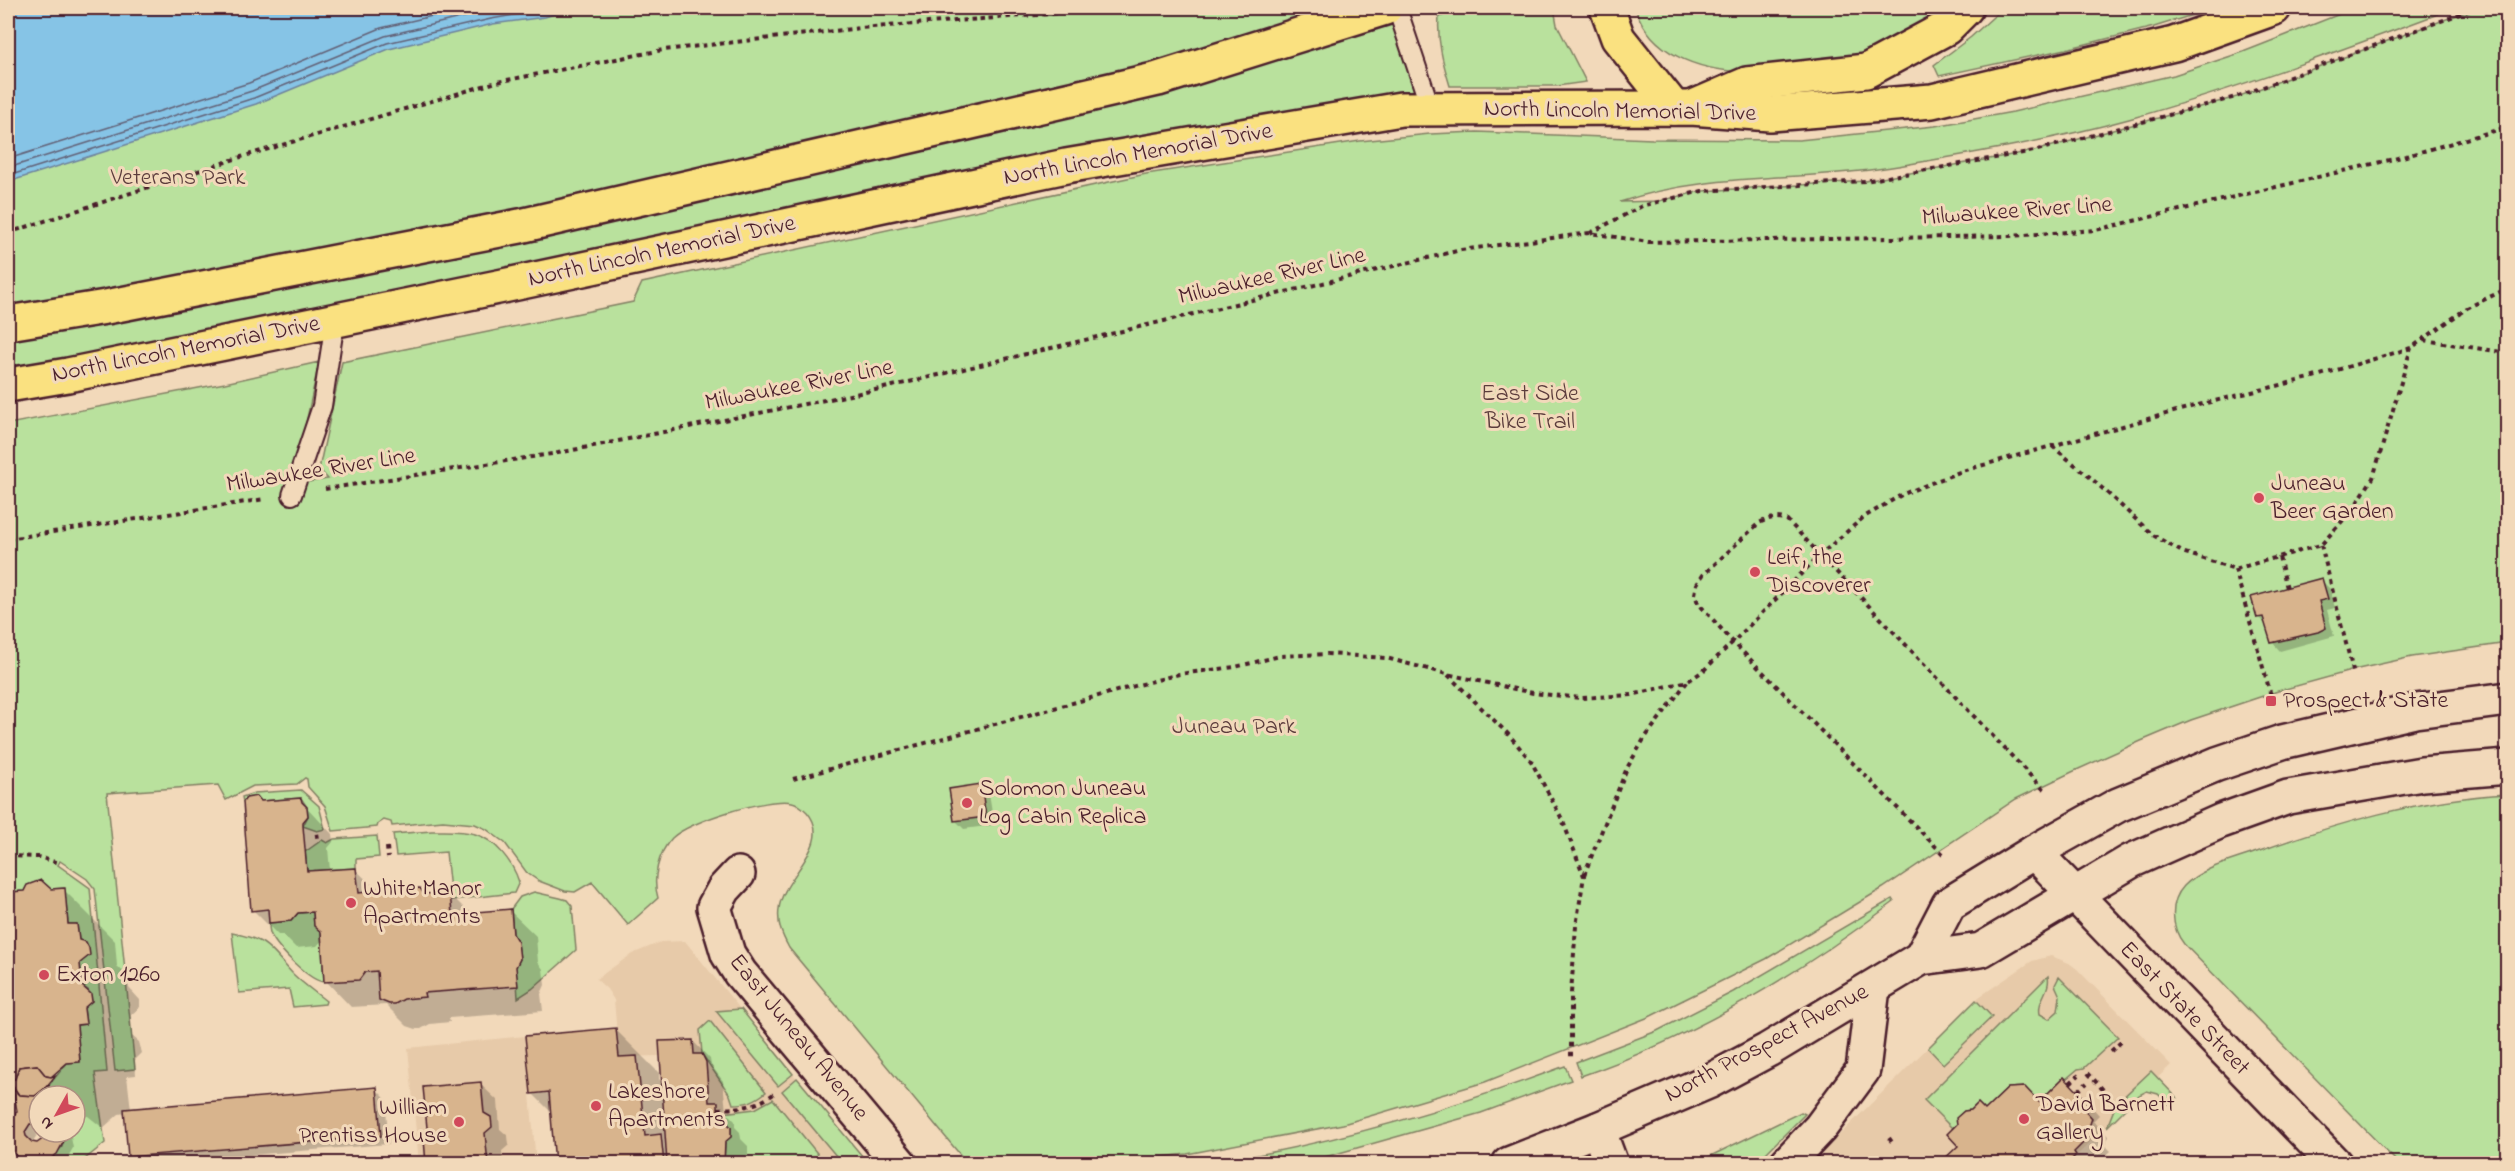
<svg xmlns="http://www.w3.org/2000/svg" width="2515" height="1171" font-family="'Indie Flower',sans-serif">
	<rect width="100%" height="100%" fill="#f2d9ba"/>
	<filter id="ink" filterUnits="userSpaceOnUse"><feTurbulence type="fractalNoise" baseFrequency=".0167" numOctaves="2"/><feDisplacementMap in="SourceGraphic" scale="12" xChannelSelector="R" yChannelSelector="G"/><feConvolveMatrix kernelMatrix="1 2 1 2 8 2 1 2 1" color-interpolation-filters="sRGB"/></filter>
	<g filter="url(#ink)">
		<!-- built -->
		<g fill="#e7caa9">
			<path d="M685,941L793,1074L868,1163H667L660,1056L619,1057L614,1000L607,989L596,979L632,954L661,942Z"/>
			<path d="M2051,956L2069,963L2077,969L2171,1065L2069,1163L1810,1164L1979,997L2032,961Z"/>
			<path d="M525,1036L536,1163H419L408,1048Z"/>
		</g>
		<!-- green -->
		<g fill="#b9e19d" stroke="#828064" stroke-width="1.5">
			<path d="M8,8H1397L1431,110L8,385Z"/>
			<path d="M1465,8H1554L1557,25L1586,82L1557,86H1450C1443,63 1437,41 1439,17Z"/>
			<path d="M1635,8H1944C1924,22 1905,37 1882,47C1814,75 1667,99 1635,8Z"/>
			<path d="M2003,8H2215L2154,27L2066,49L1939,76L1934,65L1971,37Z"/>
			<path d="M2355,8H2454C2347,48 2239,88 2129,119C2053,140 1975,153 1898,166C1805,182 1710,171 1620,202L1659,201L1702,191L1865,181L2034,151L2237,97L2476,8H2507V643L2412,657L2358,669L2278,691L2191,720L2141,741L2072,772L2016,799L1883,888L1766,959L1649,1017L1485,1082L1343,1124L1187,1154L1102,1164L967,1163L789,948C782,935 777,924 779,909C782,877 835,844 807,812C803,808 797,803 792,802C768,797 689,821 672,838C658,853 652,879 658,898L628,925L592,882L575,892L565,891L539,881L527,873L505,843L486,829L475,824L443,821L392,826L391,822L384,820L378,824L377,827L333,831L325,806L308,787L307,779L305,778L297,784L253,786L226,800L218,785L107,793L135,1069L115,1071L95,889L87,879L60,861L58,865L90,888L107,1072L95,1073L105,1143L80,1163H51L50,1159L62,1147L65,1132H75V1096H50L49,1085L67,1063L80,1061L77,1025L86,1024L84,1008L92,1001L88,990L82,986L80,963L89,955C89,946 87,943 79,940L77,924H68L64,888L51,889L41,880L27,885L24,891L9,892L8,891V424L225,383L319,362L293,484L328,479L319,469L342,362L633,302L642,283L1146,174L1360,141L1430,134L1477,132L1652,139L1799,140L1935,126L2013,112L2174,75L2243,52Z"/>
			<path d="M301,790L319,806L325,829L317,831L303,826L308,816L307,807L301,798L261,801L256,797L246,798L243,802L242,797L254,793Z"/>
			<path d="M2507,794V1163H2398L2184,944C2171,928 2169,902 2184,886C2201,868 2232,861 2254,853C2337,823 2419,799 2507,794Z"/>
			<path d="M432,831C446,831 462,830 475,834C496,840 513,863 519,882L514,893L451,900L446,852L396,856L393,834Z"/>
			<path d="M377,836L379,857L356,859V868L307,871L305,852L322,840L327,843L334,839Z"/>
			<path d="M534,892L560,898L567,900L572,906L576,950L532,989L518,998L516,967L520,959L518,942L513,934L511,909L520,897Z"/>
			<path d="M1892,899L1894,902C1799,974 1694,1037 1581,1076L1576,1062L1657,1031L1733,992Z"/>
			<path d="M313,912L314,926L321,932L324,982C309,981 280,950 272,937C269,933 269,927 269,923L291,921L298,913Z"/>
			<path d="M232,933C269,940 269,948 293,974C303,984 315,992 326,1001L325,1004L293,1007L289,989L239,993Z"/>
			<path d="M2048,976C2051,991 2037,999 2040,1014L2049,1019L2058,1011L2060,996L2055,985L2059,977L2118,1037L2084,1068L2078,1069L2066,1079L2064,1077L2039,1102L2025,1087L2008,1088L1985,1110L1978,1103L1971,1110L1964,1111L1957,1118V1124L1952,1128L1924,1100Z"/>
			<path d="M1976,1000L1992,1017L1943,1064L1928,1048Z"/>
			<path d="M741,1009L793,1074L778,1086L716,1011Z"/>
			<path d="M710,1021L766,1092C755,1101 747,1104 733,1104L730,1095L702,1054L700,1030Z"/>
			<path d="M1565,1066L1571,1080L1481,1113L1325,1157L1294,1163H1214C1335,1143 1451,1109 1565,1066Z"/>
			<path d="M2151,1071L2177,1098L2169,1105L2158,1094L2147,1091L2139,1095L2107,1127L2116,1104Z"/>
			<path d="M797,1078L868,1163H842L782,1091Z"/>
			<path d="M773,1099L825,1163H724L725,1142L731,1137V1127L724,1120L723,1113L755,1109Z"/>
			<path d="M1801,1112L1805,1114L1756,1163H1696Z"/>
		</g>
		<!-- water -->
		<path fill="#86c4e6" stroke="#6e829b" stroke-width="1.5" d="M8,8H574L545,17L493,24L389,49L256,104L8,182Z"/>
		<!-- shadow -->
		<g fill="#0003">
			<path d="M2321,580L2330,589L2335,608L2327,610L2334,636L2280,651L2272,642L2267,626L2258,617Z"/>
			<path d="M980,786L989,794L994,825L964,829L956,821Z"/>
			<path d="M300,800L332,834L333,842L328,848L330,871L355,869L378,891L420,889L425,895L449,893L470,914L510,911L536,936L538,962L543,969L545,985L541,994L543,1011L449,1018L450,1022L430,1024L421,1029H416L407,1026L386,1005L351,1007L326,981L323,939L317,946L296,948L283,935H278L253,910L260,802Z"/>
			<path d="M64,890L115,941L117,966L128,976L129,988L140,1000V1007L131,1015L132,1036L139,1042L142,1053L135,1060L136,1075L127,1076L131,1110L376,1089L385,1098L389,1144L136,1164L129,1156L125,1113L119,1114L103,1128L88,1116L75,1117V1096H39V1132L33,1141V1143L37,1144L45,1139L47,1132H70L73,1148L64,1164H26L17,1154L18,1111L8,1100V893Z"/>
			<path d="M616,1030L659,1073V1079L663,1084L693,1041L710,1059L711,1065L723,1081L726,1112L735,1121V1127L740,1132L741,1139L748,1146V1155L742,1159L743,1164H557L552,1113L532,1093Z"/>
			<path d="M480,1084L498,1101L500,1129L508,1136L509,1145L502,1151L503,1164H428L429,1140Z"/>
			<path d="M2082,1096L2099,1115L2093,1121L2108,1136L2105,1145L2111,1151L2097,1164H1941L1960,1146L1985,1112Z"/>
			<path d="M2228,1159L2234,1164H2218L2220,1162Z"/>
		</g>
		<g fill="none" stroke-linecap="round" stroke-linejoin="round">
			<!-- shore -->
			<g stroke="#626176" stroke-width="1.5">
				<path d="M8,159L249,83L381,28L466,8"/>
				<path d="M8,168L252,91L385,36L489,11L516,8"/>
				<path d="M8,176L254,98L387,43L491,19L555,8"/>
			</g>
		</g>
		<!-- building -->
		<g fill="#d8b48d" stroke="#4a1f2b" stroke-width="1.5">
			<path d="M2322,578L2328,599L2319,601L2326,628L2318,632L2271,643L2263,617L2257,618L2251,597Z"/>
			<path d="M981,784L986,817L954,821L949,789Z"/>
			<path d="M257,796L261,801L301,798L302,802L307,807L308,816L303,822V826L307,871L356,868L359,893L376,891L382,884L399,883L405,889L420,888L424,894L450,892L452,914L511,909L513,934L518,942L520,959L516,967L518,986L424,993L425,997L404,999L395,1004H389L379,1000L377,971L365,972L359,980L324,982L321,932L314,926L313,912L298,913L291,921L269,923L268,909L251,911L243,802L246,798Z"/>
			<path d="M41,880L51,889L65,888L68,924H77L79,940L86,942L89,948L90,955L80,963L82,986L91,994L92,1001L84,1008L86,1024L77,1025L80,1062L67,1063L51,1077L46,1076L37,1065L19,1067L15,1079L9,1080L8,891L9,892L24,891L27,885Z"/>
			<path d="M616,1028L619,1057L637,1056L645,1136L661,1134L664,1164H555L549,1092L531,1094L525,1036Z"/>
			<path d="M693,1040L694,1054H702L706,1062L709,1102H718V1113H723L724,1120L731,1127V1137L725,1142L724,1164H667L659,1041Z"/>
			<path d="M37,1065L46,1076L51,1077L56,1075L42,1092L35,1096L19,1095L9,1080L15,1079L19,1067Z"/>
			<path d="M2064,1077L2083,1097L2071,1108L2073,1110L2082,1107L2092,1118L2089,1127L2094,1132L2074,1152L2076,1155L2067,1164H1939L1958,1146L1947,1134L1957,1124L1956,1118L1964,1111L1971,1110L1978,1103L1985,1110L2008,1088L2025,1087L2039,1102Z"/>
			<path d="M481,1082L484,1113L491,1117L492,1127L485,1133L488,1164H426L424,1139L428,1138L423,1087Z"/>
			<path d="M49,1085L50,1096H39V1123L30,1124L25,1132L26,1136L32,1142L37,1143L44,1138L45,1132H65V1139L57,1154L50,1159L51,1164H27L15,1155L8,1141V1123L17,1111L13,1089L19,1095L35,1096Z"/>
			<path d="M377,1087L381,1136L128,1157L124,1109Z"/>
		</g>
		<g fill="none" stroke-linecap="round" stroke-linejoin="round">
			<defs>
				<g id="service">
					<path d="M1397,8L1431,110"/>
					<path d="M292,495L322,406L335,321"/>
				</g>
				<g id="minor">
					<path d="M738,874L724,889L714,907L728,954L740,973L900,1164"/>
					<path d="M1598,1129L1611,1164"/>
					<path d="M1786,1164L1820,1128L1863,1070L1873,988"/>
				</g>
				<g id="secondary">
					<path d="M2034,852L2335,1164"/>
					<path d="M1921,958L1949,904L2034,852L2118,805L2217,764L2282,742L2415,711L2508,699"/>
					<path d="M1509,1164L1598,1129L1710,1081L1768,1050L1921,958L1981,950L2131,861L2221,821L2288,797L2422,774L2508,767"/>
				</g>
				<g id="primary">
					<path d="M1607,8L1618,38L1674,108"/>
					<path d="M1696,106L1747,84L1866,71L1946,28L1966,8"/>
					<path d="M8,323L106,307L520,226L1158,79L1385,8"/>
					<path d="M8,385L68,375L503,286L1066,166L1401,109L1691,108L1770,114L1932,101L2174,44L2274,8"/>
				</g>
			</defs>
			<!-- service casing -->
			<use href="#service" stroke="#4a1f2b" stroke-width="22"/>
			<!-- minor casing -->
			<use href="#minor" stroke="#4a1f2b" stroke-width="38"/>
			<!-- secondary casing -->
			<use href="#secondary" stroke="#4a1f2b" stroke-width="38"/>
			<!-- primary casing -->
			<use href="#primary" stroke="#4a1f2b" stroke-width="38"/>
			<!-- path -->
			<g stroke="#4a1f2b" stroke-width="4" stroke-dasharray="4.5 4.5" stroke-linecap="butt">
				<path d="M8,233L241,157L497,82L663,50L860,28L1050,14L1090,8"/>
				<path d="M1590,233L1642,206L1702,191L1865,181L2034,151L2236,97L2476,8"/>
				<path d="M2424,340L2508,353"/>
				<path d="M2052,446L2091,478L2153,535L2182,552L2235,569L2321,545L2353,509L2373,478L2411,348"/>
				<path d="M325,489L558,453L880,389L1461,250L1590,233L1648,242L2010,236L2096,230L2406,156L2508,127"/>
				<path d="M8,539L265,499"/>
				<path d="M2321,545L2354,675"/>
				<path d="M2279,557L2287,588"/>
				<path d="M2235,569L2272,699"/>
				<path d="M1448,675L1509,735L1531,761L1562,819L1584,876L1576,926L1571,993V1057"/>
				<path d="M793,779L1179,674L1235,667L1280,656L1327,654L1386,658L1447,674L1533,693L1581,698L1632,695L1688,681L1703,671L1733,642L1821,554L1864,517L1903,494L1962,471L2198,405L2310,378L2411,348L2467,308L2508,288"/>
				<path d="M315,836L322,835"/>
				<path d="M387,847L388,858"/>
				<path d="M1943,854L1733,642L1698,603L1695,594L1697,584L1703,575L1759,523C1770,518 1776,516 1787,520L2046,792"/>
				<path d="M8,856L38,857L59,863"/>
				<path d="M1584,875L1627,768L1644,739L1687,682"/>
				<path d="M2111,1051L2121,1042"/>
				<path d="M2088,1073L2105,1092L2107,1098"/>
				<path d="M2070,1083L2079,1075"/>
				<path d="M2078,1091L2087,1083"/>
				<path d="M718,1109C741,1108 758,1107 776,1092"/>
				<path d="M1889,1138L1892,1142"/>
			</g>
			<!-- service -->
			<use href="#service" stroke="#f2d9ba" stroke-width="18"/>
			<!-- minor -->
			<use href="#minor" stroke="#f2d9ba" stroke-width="33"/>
			<!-- secondary -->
			<use href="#secondary" stroke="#f2d9ba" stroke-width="33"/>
			<!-- primary -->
			<use href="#primary" stroke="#fae180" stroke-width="33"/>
		</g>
	</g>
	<!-- markers -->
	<g fill="#d1495b" stroke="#f2d9ba" stroke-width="2">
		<circle cx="2259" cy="498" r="6"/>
		<circle cx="1755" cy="572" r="6"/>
		<rect x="2265" y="695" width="12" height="12" rx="3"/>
		<circle cx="967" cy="803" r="6"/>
		<circle cx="351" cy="903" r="6"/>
		<circle cx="44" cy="975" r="6"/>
		<circle cx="596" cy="1106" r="6"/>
		<circle cx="2024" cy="1119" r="6"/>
		<circle cx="459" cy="1122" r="6"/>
	</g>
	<g text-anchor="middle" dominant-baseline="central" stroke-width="6" stroke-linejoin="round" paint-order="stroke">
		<!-- street labels -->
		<g font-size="24" fill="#4a1f2b" stroke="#f2d9ba">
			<text transform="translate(1620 112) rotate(1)">North Lincoln Memorial Drive</text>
			<text transform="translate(1138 155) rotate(-10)">North Lincoln Memorial Drive</text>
			<text transform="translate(2017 212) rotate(-4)">Milwaukee River Line</text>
			<text transform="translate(662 252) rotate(-12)">North Lincoln Memorial Drive</text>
			<text transform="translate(1272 277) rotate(-13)">Milwaukee River Line</text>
			<text transform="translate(186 350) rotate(-11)">North Lincoln Memorial Drive</text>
			<text transform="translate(799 386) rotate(-11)">Milwaukee River Line</text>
			<text transform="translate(321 471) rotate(-9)">Milwaukee River Line</text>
			<text transform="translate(2184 1009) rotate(46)">East State Street</text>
			<text transform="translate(798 1038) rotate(51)">East Juneau Avenue</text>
			<text transform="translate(1767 1044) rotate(-28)">North Prospect Avenue</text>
		</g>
		<!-- park labels -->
		<g font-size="24" fill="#5b3c3c" stroke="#f2d9ba">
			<text x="178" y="178">Veterans Park</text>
			<text x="1530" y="394">East Side<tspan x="1530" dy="28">Bike Trail</tspan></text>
			<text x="1234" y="727">Juneau Park</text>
		</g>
		<!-- poi labels -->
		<g font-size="24" fill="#4a1f2b" stroke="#f2d9ba" text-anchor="start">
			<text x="2271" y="484">Juneau<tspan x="2271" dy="28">Beer Garden</tspan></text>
			<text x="1767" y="558">Leif, the<tspan x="1767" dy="28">Discoverer</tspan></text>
			<text x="2283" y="701">Prospect &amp; State</text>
			<text x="979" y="789">Solomon Juneau<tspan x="979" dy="28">Log Cabin Replica</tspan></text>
			<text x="363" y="889">White Manor<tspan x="363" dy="28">Apartments</tspan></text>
			<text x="56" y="975">Exton 1260</text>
			<text x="608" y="1092">Lakeshore<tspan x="608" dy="28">Apartments</tspan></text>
			<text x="2036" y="1105">David Barnett<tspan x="2036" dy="28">Gallery</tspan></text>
			<text x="447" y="1108" text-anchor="end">William<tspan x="447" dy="28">Prentiss House</tspan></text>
		</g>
	</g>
	<!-- margin -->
	<rect width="2515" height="1171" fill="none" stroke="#f2d9ba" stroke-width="30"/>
	<rect x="15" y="15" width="2485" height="1141" fill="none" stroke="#4a1f2b" stroke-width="2" filter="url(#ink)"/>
	<!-- north arrow -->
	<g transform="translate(57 1114) rotate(230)"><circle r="28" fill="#f2d9ba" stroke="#af8f81" stroke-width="1.5"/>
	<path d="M0-4.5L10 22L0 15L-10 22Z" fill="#d1495b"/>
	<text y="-9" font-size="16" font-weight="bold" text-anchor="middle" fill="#4a1f2b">N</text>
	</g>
</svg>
